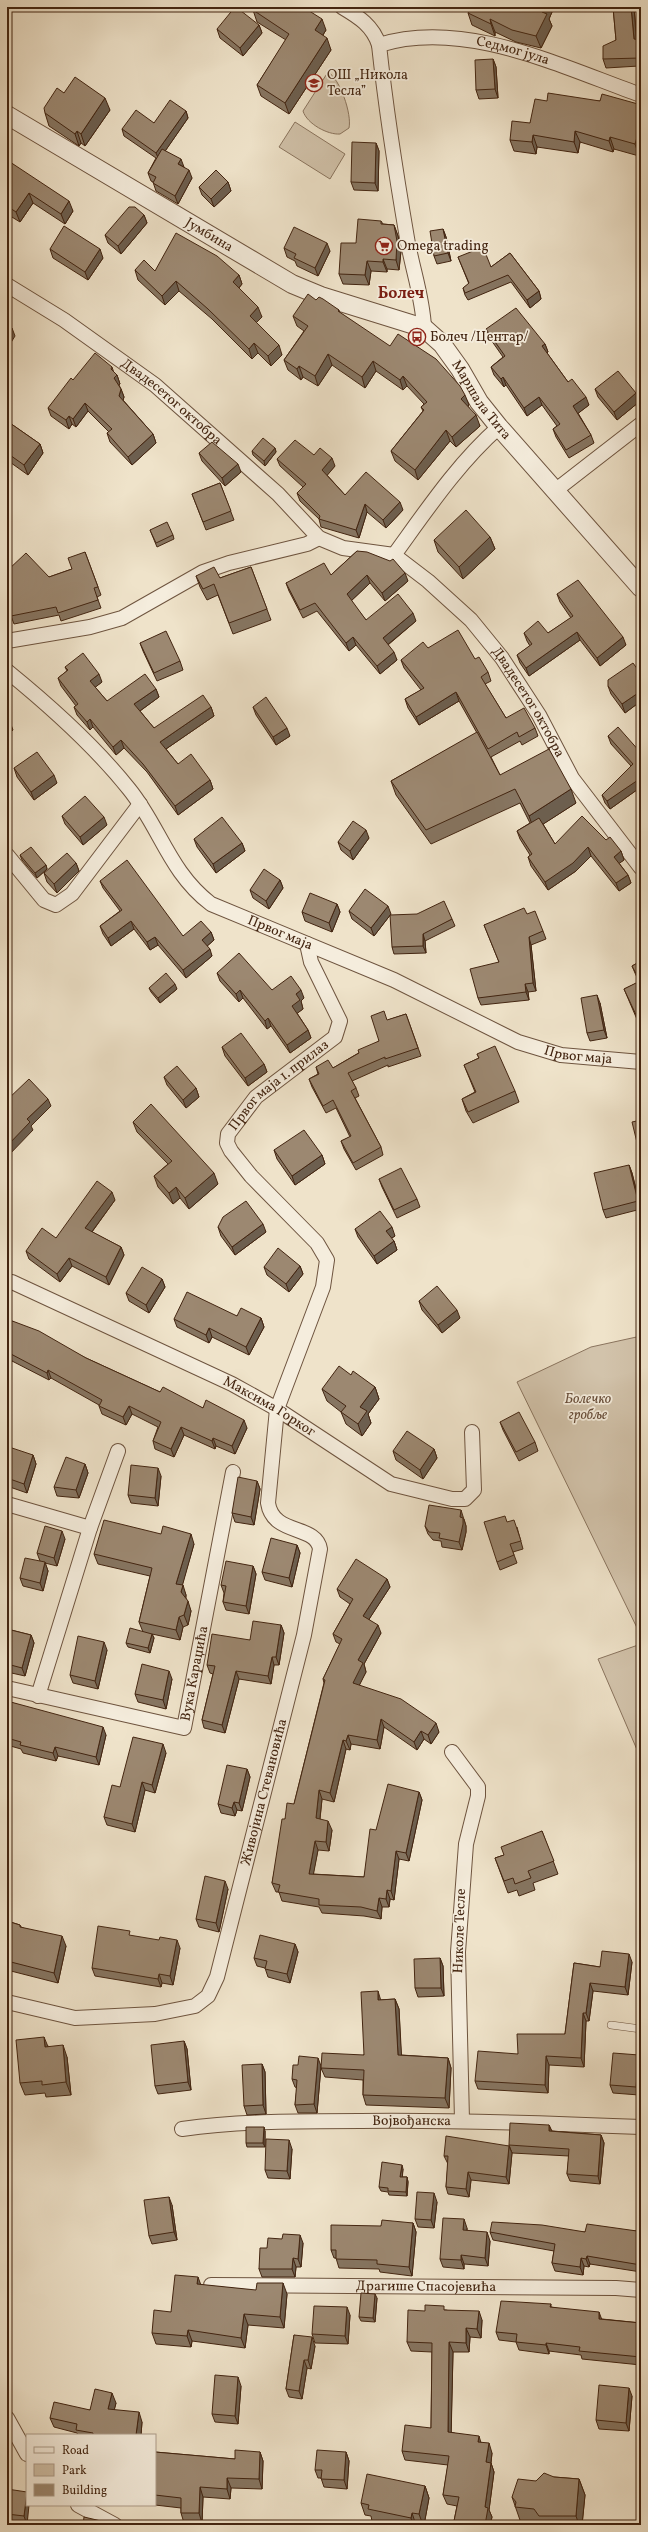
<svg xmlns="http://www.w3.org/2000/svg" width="648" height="2532" font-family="Vollkorn,serif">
	<rect width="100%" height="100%" fill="#efe3ca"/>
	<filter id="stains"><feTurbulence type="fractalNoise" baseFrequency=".005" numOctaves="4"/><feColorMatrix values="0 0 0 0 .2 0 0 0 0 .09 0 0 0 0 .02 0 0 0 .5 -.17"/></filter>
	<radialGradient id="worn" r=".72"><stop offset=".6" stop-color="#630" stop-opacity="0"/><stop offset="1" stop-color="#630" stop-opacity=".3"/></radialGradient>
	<!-- green -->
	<g fill="#d2c3ab" stroke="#8a745e">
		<path d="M328,72C340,79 352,114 349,128L340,134C328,135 307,124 303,111Z"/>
		<path d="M295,122L345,154L330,179L279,147Z"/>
		<path d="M641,1336V1636L517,1382L591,1347Z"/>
		<path d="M641,1644V1759L598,1659Z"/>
	</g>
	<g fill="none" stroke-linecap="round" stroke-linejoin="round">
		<defs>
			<path id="service" d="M611,2025L641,2029"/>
			<g id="minor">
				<path d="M342,7C359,17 373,26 379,45C386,110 396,174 407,238C412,268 423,298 424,328"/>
				<path id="s1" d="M379,45C464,18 562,67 641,95"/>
				<path id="s2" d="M7,285L64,320L155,385L278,494L319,538L343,548L394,555L428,581L471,620L502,658L539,715L572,778L641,868"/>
				<path d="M556,490L641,424"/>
				<path d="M394,555C426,511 458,463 499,427"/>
				<path d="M7,641L90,627L122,618L203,572L229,563L307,544L319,538"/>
				<path id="s3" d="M7,671C50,706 94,745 129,789C160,827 169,872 211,904L394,980L518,1042L561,1055L641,1062"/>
				<path d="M7,855L44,900L56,905L72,894L140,804"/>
				<path id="s4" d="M7,1282H12L232,1384L277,1409L391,1484L452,1499H465L474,1490L472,1432"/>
				<path d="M7,1504L90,1528"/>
				<path id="s5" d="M7,1688L184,1728L233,1472"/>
				<path d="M38,1696L90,1528L118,1451"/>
				<path d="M452,1752L478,1787V1796L466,1844L458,1952L462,2120"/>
				<path id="s6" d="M7,2002L75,2018L155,2014L195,2006L208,1996L217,1977L304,1635L320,1549C316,1524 273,1536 268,1503L277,1409L323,1287L327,1260L317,1243L251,1176L231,1151L227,1143L228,1134L256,1097L335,1037L340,1021L311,962L307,944"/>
				<path id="s7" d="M182,2129C242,2121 300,2121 360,2121C454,2120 547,2123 641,2127"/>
				<path id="s8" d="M211,2285L616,2288L641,2290"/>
				<path d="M7,2418L27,2454"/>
				<path d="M78,2505L115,2525"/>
			</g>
			<g id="tertiary">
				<path id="s9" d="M7,115L292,284L321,296L424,328L442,344L460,369L479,402L499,427L641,588"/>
			</g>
		</defs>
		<!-- service casing -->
		<use href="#service" stroke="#6e543f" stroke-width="8"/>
		<!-- minor casing -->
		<use href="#minor" stroke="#6e543f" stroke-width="16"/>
		<!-- tertiary casing -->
		<use href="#tertiary" stroke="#6e543f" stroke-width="20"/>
		<!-- service -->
		<use href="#service" stroke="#f5eddd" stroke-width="7"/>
		<!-- minor -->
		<use href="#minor" stroke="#f5eddd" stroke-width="14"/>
		<!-- tertiary -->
		<use href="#tertiary" stroke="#f5eddd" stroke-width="18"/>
	</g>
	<!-- wall -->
	<g fill="#867561" stroke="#432511">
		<path d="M613,7H634L637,40H641V77L639,70V66L606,68L603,59L616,40Z"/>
		<path d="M253,10L326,30L323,35L331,50L289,114L261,96L257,85L286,40L257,22Z"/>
		<path d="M552,12L549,19L552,26L541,48L516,42L495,32V36L472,25L468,13Z"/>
		<path d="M259,25L262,33L243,56L220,38L217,29Z"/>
		<path d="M493,59L496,67L498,98L479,99L476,90Z"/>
		<path d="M64,93L110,110L85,146L81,143L79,146L49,126L45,113Z"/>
		<path d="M547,101H600L638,104L640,110H641V149L639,156L614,149L613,152L580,142L578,153L537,147L536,154L514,151L510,140L530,123Z"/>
		<path d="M186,111L188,118L165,151L184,167L192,178L178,204L156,191L153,182L151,181L148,173L156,158L124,136L122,129L154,123Z"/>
		<path d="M376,143L379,151L378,191L354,190L351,182Z"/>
		<path d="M7,160L73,211L65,224L33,203L20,222L7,214Z"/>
		<path d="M228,182L231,191L214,207L202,195L199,187Z"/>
		<path d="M144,215L147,223L121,254L108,243L105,235Z"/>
		<path d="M381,221L383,224L394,225L398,236L401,251L399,270L387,269V272L371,271L369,285L343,284L339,274L356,243Z"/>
		<path d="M443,229L446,237L451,261L437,264L434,256Z"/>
		<path d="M284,248L330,251L318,276L297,266L295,261L287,257Z"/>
		<path d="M50,249L103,258L88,280L53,258Z"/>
		<path d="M510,253L539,291L541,299L530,308L511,282L468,300L465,295L463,288L469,284L458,257L491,267Z"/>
		<path d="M135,270L239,275L242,284L239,288L262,317L256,322L282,355L271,366L258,353L252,359L212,319L179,291L165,305L138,280Z"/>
		<path d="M316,300L339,310L340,313L469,405L468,406L480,426L456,447L450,441L418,480L395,461L391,451L423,411L421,407L424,404L407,386L403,390L376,371L365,388L332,365L318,386L303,377L301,380L288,370L284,360L304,331L297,326L293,316Z"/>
		<path d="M486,329L545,344L548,352L547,353L568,382L589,405L578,413L591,435L594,443L569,458L556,437L553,429L557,426L542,405L527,416L506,385L504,387L494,375L491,367L503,357L489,337Z"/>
		<path d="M112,367L114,373L117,375L120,384L119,385L121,389L124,397L123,400L153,434L156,443L132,465L110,442L107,433L109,432L88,411L76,427L72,424L69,429L51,416L48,408L73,380Z"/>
		<path d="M595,389L639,402L617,420L598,397Z"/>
		<path d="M7,421L40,444L43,453L28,475L7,460Z"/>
		<path d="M275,448L276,452L265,466L253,455L252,451Z"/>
		<path d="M199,453L241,472L225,486L202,461Z"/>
		<path d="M314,455L335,466L327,475L345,495L403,510L386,528L367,512L359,538L321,527L319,519L300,501L297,493L303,487L280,466L277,459Z"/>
		<path d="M220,483L234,520L206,530L192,494Z"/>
		<path d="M641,495V506L638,498Z"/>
		<path d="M150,530L173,535L174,539L157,547Z"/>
		<path d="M490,537L495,549L463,579L438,552L434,540Z"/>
		<path d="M357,551L408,581L385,601L370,583L351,601L366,620L416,621L388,645L397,660L380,674L356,645L349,651L317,611L303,618L289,591L286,583L331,575Z"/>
		<path d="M85,552L101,595L97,597L101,608L61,621L59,615L14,624L11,616L10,575L8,570L49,577L72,569Z"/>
		<path d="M251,567L271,620L233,634L218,595L207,600L200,587L196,576L220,578Z"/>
		<path d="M557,594L626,645L600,666L580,640L529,676L520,663L517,655L530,646L527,641L524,633H548L571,618L560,602Z"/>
		<path d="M140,643L180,661L183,670L157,681L143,651Z"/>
		<path d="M428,648L475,659L488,672L491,681L485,684L506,718L535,728L538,736L522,745L520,741L491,757L500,775L576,803L543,824L555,844L606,840L621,851L624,860L619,863L628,875L631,883L619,891L591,856L576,871L548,890L531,866L528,857L530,855L520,839L517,831L530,823L520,803L431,844L396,795L391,781L477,733L459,701L419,725L408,708L405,699L421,690L404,668L401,660Z"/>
		<path d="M65,667L102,682L95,687L107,701L156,689L159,697L140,711L154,728L211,707L214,716L166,749L178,764L210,780L213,789L178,815L147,772L124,748L116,755L93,727L90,730L77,715L74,707L76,706L61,686L58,678L67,671Z"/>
		<path d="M641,674V701L625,713L611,694L608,686Z"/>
		<path d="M253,707L290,736L276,745L256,715Z"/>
		<path d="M608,736L641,753V787L610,809L605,803L602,795L631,766L611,744Z"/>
		<path d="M14,768L57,783L34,800L17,777Z"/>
		<path d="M62,816L107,825L83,845L65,824Z"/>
		<path d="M369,838L353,860L341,850L338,842Z"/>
		<path d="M194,839L242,843L245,851L216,873L197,847Z"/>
		<path d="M20,855L46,865L47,869L37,878L22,860Z"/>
		<path d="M76,863L79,871L57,893L47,882L44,873Z"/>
		<path d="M280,880L283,888L269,909L253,898L250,890Z"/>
		<path d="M100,881L183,936L211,932L214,940L207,946L212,956L186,978L158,945L150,950L134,929L111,946L103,934L100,926L120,911L103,888Z"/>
		<path d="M337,904L340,912L332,932L305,921L302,912Z"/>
		<path d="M349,911L391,914L374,936L352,919Z"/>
		<path d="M527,914L543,931L546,939L531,945L536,991L528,992L529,1000L481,1005L478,998L499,962L484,925Z"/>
		<path d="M452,919L455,926L425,941L426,953L394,954L392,947Z"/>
		<path d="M641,961V1024H639L624,989L639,982L635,973L632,966Z"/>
		<path d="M217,973L272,990L304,998L301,1001L303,1009L297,1013L308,1030L311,1038L290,1053L271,1026L267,1029L243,998L239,1002L220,981Z"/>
		<path d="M149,988L177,989L160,1003L151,992Z"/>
		<path d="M600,1003L607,1038L590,1041L587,1033Z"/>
		<path d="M406,1014L421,1056L388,1067V1065L352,1081L356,1088L359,1096L355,1098L381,1147L383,1155L356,1170L344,1149L341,1141L350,1137L336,1108L326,1113L312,1087L309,1079L318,1074L316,1067L333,1068L379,1041L388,1020Z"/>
		<path d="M222,1047L264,1064L267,1072L248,1086L225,1056Z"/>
		<path d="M477,1054L515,1091L519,1102L473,1123L466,1111L462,1099L475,1092L464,1065L479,1058Z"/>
		<path d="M164,1077L196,1088L199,1097L186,1108L167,1085Z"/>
		<path d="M133,1122L218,1184L189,1209L180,1198L173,1204L158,1187L154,1176L168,1164L137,1132Z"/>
		<path d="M274,1150L322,1155L325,1164L295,1185L277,1159Z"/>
		<path d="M629,1165L632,1173L641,1209L606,1218L603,1210Z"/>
		<path d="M379,1179L417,1199L420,1207L397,1218L382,1187Z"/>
		<path d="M115,1200L92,1232L121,1247L124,1255L109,1285L72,1266L60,1282L29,1259L26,1251L56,1238Z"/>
		<path d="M218,1227L266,1232L235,1255L221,1236Z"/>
		<path d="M355,1229L395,1236L391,1238L394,1241L397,1250L377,1264L358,1237Z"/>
		<path d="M300,1266L303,1274L289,1292L267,1275L264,1267Z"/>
		<path d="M162,1279L165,1287L149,1313L129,1301L126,1293Z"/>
		<path d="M419,1301L460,1318L442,1333L422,1310Z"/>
		<path d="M237,1316L261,1318L264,1327L249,1355L212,1337L209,1343L177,1327L174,1319Z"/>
		<path d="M7,1319L86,1358L160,1392L203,1408L247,1428L235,1454L216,1446L215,1449L184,1435L174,1457L155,1449L153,1441L158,1427L132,1414L126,1425L102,1414L99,1406V1405L51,1378L49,1380L12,1361L11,1364L7,1363Z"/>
		<path d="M351,1375L375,1387L379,1399L368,1414L371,1423L362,1436L346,1424L341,1412L327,1401L322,1389Z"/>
		<path d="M500,1422L535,1442L538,1451L519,1461L503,1430Z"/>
		<path d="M434,1449L437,1458L423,1479L396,1460L393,1451Z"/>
		<path d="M7,1452L33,1455L36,1464L27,1493L7,1486Z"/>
		<path d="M85,1464L88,1473L79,1498L57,1496L54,1487Z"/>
		<path d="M161,1476L158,1506L131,1503L128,1495Z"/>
		<path d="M257,1481L260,1489L254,1525L235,1522L232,1513Z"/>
		<path d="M464,1519L466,1526V1532L462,1550L442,1547L441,1541L433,1540L428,1534L425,1526Z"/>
		<path d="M517,1527L523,1549L513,1552L517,1563L500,1570L497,1562Z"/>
		<path d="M65,1539L57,1566L45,1563L48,1571L43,1591L23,1586L20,1578L40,1561L37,1553Z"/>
		<path d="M194,1544L182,1585L186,1595V1598L191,1611L188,1625L183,1627L180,1640L152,1634L154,1638L150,1653L128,1647L126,1643L143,1632L139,1622L150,1576L98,1564L94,1554Z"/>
		<path d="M297,1545L300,1553L292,1587L265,1580L262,1572Z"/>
		<path d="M253,1566L256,1574L249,1614L226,1610L223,1602L224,1593L221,1585Z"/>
		<path d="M387,1579L390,1587L369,1619L381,1633L364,1664L366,1672L359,1685L439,1732L431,1744L424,1739L417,1750L384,1727L380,1749L351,1744L350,1750L346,1749L334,1802L322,1799L320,1819L332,1830L329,1851L318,1850L313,1874L364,1877L376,1830L419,1792L422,1800L409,1861L399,1859L394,1900L390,1899L389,1907H382L381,1919L364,1916L322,1913L319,1907L282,1901L279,1892H276L272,1883L285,1819L294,1804L324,1683L323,1679L340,1644L336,1642L333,1634L350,1604L340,1597L337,1589Z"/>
		<path d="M281,1625L284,1633L279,1665H274L271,1684L239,1679L225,1733L204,1728L202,1720L213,1674L210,1673L207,1665L250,1640Z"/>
		<path d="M7,1629L31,1635L34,1643L25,1676L7,1672Z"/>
		<path d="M107,1650L98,1689L73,1683L70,1675Z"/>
		<path d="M172,1679L166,1709L138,1702L135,1694Z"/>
		<path d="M7,1701L106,1735L99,1765L58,1756L56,1761L23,1753L21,1749L7,1745Z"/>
		<path d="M166,1753L155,1793L145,1790L135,1832L107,1825L104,1817L120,1787Z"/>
		<path d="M247,1769L250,1777L242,1811L237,1810L235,1816L221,1813L218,1804Z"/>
		<path d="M542,1831L558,1874L533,1883L535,1890L519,1896L517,1890L508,1893L495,1858L504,1855Z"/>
		<path d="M228,1889L219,1932L199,1927L196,1919Z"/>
		<path d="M7,1921L20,1925L21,1927L66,1946L58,1983L7,1970Z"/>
		<path d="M295,1944L298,1952L290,1983L268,1977L265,1968L257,1966L254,1958Z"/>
		<path d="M180,1948L173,1985L162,1983L161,1987L95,1976L92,1968Z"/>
		<path d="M440,1958L443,1966L444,1996L418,1997L415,1988Z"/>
		<path d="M632,1962L628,1995L593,1991L589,2021H586L584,2067L549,2065L548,2093L478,2089L475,2081L518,2054L565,2034L574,1963L600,1967Z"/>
		<path d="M395,1999L399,2009L401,2055L448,2058L451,2068L449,2108L366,2105L363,2095V2080L325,2077L321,2068L364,2055L381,2000Z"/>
		<path d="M184,2041L187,2049L191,2090L158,2094L155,2086Z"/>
		<path d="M48,2046L67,2057L71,2095L46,2097L45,2093L25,2095L20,2083Z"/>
		<path d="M641,2060V2077L639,2095L613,2093L610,2085Z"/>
		<path d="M262,2064L265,2072L266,2114L247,2115L244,2106Z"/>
		<path d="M321,2066L317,2113H298L295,2105L297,2088L295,2087L292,2079Z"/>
		<path d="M549,2125L552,2131L601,2135L604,2143L600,2184L570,2181L567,2174L569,2156L512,2153L509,2145Z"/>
		<path d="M265,2131V2147H247L246,2143Z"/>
		<path d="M509,2146L512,2153L509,2184L471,2180L469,2197L448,2194L446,2187L448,2164L444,2156Z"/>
		<path d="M292,2149L290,2179L268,2178L265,2170Z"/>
		<path d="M403,2169L402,2177H407L408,2182L407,2196L389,2195L388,2192L381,2191L379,2187Z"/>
		<path d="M437,2202L434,2228L418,2227L415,2219Z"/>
		<path d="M172,2205L177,2240L152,2244L149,2236Z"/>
		<path d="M413,2223L416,2232L412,2276L380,2272L379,2269L339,2268L336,2258H334L331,2250L381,2226Z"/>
		<path d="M467,2228V2230L490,2241L488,2266L464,2264V2269L443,2267L440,2259Z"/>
		<path d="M641,2228V2272L590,2264L589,2267L584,2266L583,2275L555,2271L552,2263L554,2251L493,2240L490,2232H585L637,2231L641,2230Z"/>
		<path d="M303,2243L301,2267H296L295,2277H262L259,2269L267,2248Z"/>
		<path d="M201,2285L287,2294L284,2328L248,2325L245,2348L192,2341L191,2347L156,2344L152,2333L171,2312Z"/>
		<path d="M377,2298L375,2322L361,2321L359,2317Z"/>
		<path d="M551,2304V2307L602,2319L641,2323V2365L582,2359L581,2355L549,2351V2354L519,2350L516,2342L499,2340L496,2332Z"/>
		<path d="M446,2310L482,2320L481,2338L470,2337L469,2352H453L451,2432L481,2442L492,2453L491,2463L494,2472L489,2510L492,2517L490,2525H455L454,2521L457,2506L447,2504L443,2495L448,2465L405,2460L402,2451L431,2428L432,2352L411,2351L407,2342L425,2311Z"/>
		<path d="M350,2315L348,2344L315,2343L312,2334Z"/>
		<path d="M294,2335L315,2346L311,2369L307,2368L302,2399L289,2397L286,2389Z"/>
		<path d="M241,2386L238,2424L215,2422L212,2414Z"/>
		<path d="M632,2396L629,2431L599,2429L596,2420Z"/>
		<path d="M116,2403L114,2410L142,2422L141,2435H78L77,2433L54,2427L50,2418L90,2410Z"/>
		<path d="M155,2452L235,2459L260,2452L263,2461L262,2489L231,2488L230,2499L203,2497L202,2523H184L181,2513V2508L155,2505Z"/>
		<path d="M346,2452L349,2461L347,2489L324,2487L321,2478H318L315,2470Z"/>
		<path d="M554,2477L579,2479L585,2495L582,2525H540V2524L521,2523L512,2497L536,2481Z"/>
		<path d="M425,2486L429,2498L424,2525H391L372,2521L371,2516L365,2515L361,2503Z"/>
		<path d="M7,2489L27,2505V2525L7,2522Z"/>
	</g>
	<!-- shaded-wall -->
	<g fill="#6d5f4f" stroke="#432511">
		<path d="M451,7H454L452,10Z"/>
		<path d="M545,7H550L552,12L549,19L552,26L541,48L536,36L542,12Z"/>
		<path d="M631,7H634L637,48L634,39Z"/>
		<path d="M322,19L326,30L319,41L315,30Z"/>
		<path d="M490,19L495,32V36L491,24Z"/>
		<path d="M259,25L262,33L243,56L240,48Z"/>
		<path d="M327,38L331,50L289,114L285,103Z"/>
		<path d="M493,59L496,67L498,98L495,89Z"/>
		<path d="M105,98L110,110L85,146L81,134Z"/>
		<path d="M638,104L641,113L637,109Z"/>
		<path d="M186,111L188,118L159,160L156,153Z"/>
		<path d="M641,124V149L639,156L635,144Z"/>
		<path d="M77,131L81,143L79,146L75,134Z"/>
		<path d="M575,131L580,142L578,153L574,142Z"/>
		<path d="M533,135L537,147L536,154L532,142Z"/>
		<path d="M610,137L614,149L613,152L609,141Z"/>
		<path d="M376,143L379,151L378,191L375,183Z"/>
		<path d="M181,159L184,167L178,164Z"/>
		<path d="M189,170L192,178L178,204L175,196Z"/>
		<path d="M228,182L231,191L214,207L211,199Z"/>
		<path d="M29,193L33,203L20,222L16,212Z"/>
		<path d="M69,201L73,211L65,224L61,214Z"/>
		<path d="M144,215L147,223L121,254L118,246Z"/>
		<path d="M394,225L398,236L401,251L399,270L396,260Z"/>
		<path d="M443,229L446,237L451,261L448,253Z"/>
		<path d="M327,243L330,251L318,276L315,268Z"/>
		<path d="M100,249L103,258L88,280L85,272Z"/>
		<path d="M383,259L387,269V272L383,262Z"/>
		<path d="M367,261L371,271L369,285L365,275Z"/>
		<path d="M239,275L242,284L236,291L233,282Z"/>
		<path d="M176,281L179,291L165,305L162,296Z"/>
		<path d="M539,291L541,299L530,308L527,300Z"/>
		<path d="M258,307L262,317L253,326L250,316Z"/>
		<path d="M12,328L15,336L7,349V336Z"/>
		<path d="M254,343L258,353L252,359L249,349Z"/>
		<path d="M545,344L548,352L545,354L542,346Z"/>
		<path d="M279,345L282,355L271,366L268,356Z"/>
		<path d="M328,354L332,365L318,386L315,376Z"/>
		<path d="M373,361L376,371L365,388L362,377Z"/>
		<path d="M299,366L303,377L301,380L297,369Z"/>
		<path d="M117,375L120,384L117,386L114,378Z"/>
		<path d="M403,376L407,386L403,390L400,380Z"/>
		<path d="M503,377L506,385L504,387L501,379Z"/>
		<path d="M121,389L124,397L122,404L119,396Z"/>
		<path d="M636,393L639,402L617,420L614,412Z"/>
		<path d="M465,395L469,405L465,409L461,399Z"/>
		<path d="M539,397L542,405L527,416L524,408Z"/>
		<path d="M586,397L589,405L576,415L573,406Z"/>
		<path d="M85,403L88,411L76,427L73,419Z"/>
		<path d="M476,415L480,426L456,447L452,437Z"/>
		<path d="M69,416L72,424L69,429L66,420Z"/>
		<path d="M446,430L450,441L418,480L415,470Z"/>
		<path d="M153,434L156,443L132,465L128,457Z"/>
		<path d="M40,444L43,453L28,475L24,465Z"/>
		<path d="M275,448L276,452L265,466L264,461Z"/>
		<path d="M332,458L335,466L325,478L322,470Z"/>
		<path d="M238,464L241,472L225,486L222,478Z"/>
		<path d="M400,502L403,510L386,528L383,520Z"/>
		<path d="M365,504L367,512L359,538L356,530Z"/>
		<path d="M490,537L495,549L463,579L459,567Z"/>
		<path d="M405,573L408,581L385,601L382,593Z"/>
		<path d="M367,575L370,583L350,602L347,594Z"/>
		<path d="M413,613L416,621L386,646L383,638Z"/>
		<path d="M577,632L580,640L529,676L526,668Z"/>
		<path d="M353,637L356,645L349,651L346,643Z"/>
		<path d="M623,637L626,645L600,666L597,658Z"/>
		<path d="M394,652L397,660L380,674L377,666Z"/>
		<path d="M99,674L102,682L93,689L90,681Z"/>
		<path d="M156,689L159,697L137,713L134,704Z"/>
		<path d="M641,691V701L625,713L622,704Z"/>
		<path d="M456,692L459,701L419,725L416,717Z"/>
		<path d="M211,707L214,716L163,751L160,742Z"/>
		<path d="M90,719L93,727L90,730L87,722Z"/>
		<path d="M10,722L13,730L7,736V725Z"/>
		<path d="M287,728L290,736L276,745L273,737Z"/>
		<path d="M121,740L124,748L116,755L113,747Z"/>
		<path d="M54,775L57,783L34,800L31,792Z"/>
		<path d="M641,777V787L610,809L607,801Z"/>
		<path d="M210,780L213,789L178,815L175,806Z"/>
		<path d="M571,789L576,803L534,830L529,816Z"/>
		<path d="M104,817L107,825L83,845L80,837Z"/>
		<path d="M366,830L369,838L353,860L350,851Z"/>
		<path d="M242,843L245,851L216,873L213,864Z"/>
		<path d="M588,847L591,856L576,871L548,890L545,882Z"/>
		<path d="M621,851L624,860L617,865L614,857Z"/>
		<path d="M76,863L79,871L57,893L54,884Z"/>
		<path d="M46,865L47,869L37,878L35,873Z"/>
		<path d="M628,875L631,883L619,891L616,883Z"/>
		<path d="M280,880L283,888L269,909L266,901Z"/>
		<path d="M337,904L340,912L332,932L329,923Z"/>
		<path d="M388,906L391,914L374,936L371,928Z"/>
		<path d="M131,921L134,929L111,946L108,938Z"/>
		<path d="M211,932L214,940L205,948L202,940Z"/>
		<path d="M423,934L425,941L426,953L423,946Z"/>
		<path d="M155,937L158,945L150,950L147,942Z"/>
		<path d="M529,937L531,945L536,991L533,983Z"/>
		<path d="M210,949L212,956L186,978L183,970Z"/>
		<path d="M175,984L177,989L160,1003L158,998Z"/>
		<path d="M525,984L528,992L529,1000L526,992Z"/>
		<path d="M240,990L243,998L239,1002L236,994Z"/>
		<path d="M301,990L304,998L301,1001L303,1009L295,1015L292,1006L296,994Z"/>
		<path d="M597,995L600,1003L607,1038L604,1030Z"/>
		<path d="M268,1018L271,1026L267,1029L265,1021Z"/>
		<path d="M308,1030L311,1038L290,1053L287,1045Z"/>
		<path d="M264,1064L267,1072L248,1086L245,1078Z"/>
		<path d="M196,1088L199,1097L186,1108L183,1100Z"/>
		<path d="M48,1099L51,1106L31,1126L33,1130L7,1157V1146L27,1119Z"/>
		<path d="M322,1155L325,1164L295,1185L292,1176Z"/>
		<path d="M629,1165L632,1173L641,1209L638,1201Z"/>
		<path d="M214,1173L218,1184L189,1209L185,1198Z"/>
		<path d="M176,1187L180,1198L173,1204L169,1193Z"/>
		<path d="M112,1192L115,1200L88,1237L85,1228Z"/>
		<path d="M263,1224L266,1232L235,1255L232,1247Z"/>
		<path d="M392,1227L395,1236L389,1240L386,1231Z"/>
		<path d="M394,1241L397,1250L377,1264L374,1256Z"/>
		<path d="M121,1247L124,1255L109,1285L106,1277Z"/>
		<path d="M69,1258L72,1266L60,1282L57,1274Z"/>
		<path d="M300,1266L303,1274L289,1292L286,1284Z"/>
		<path d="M162,1279L165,1287L149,1313L146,1305Z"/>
		<path d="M457,1310L460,1318L442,1333L438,1325Z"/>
		<path d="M261,1318L264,1327L249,1355L246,1347Z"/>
		<path d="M209,1328L212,1337L209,1343L206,1335Z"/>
		<path d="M9,1353L12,1361L11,1364L8,1357Z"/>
		<path d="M48,1370L51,1378L49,1380L47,1373Z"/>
		<path d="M375,1387L379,1399L368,1414L371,1423L362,1436L358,1424L360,1407Z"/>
		<path d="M129,1406L132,1414L126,1425L123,1417Z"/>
		<path d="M244,1420L247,1428L235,1454L232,1446Z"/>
		<path d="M181,1427L184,1435L174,1457L171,1449Z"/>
		<path d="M213,1438L216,1446L215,1449L212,1441Z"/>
		<path d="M434,1449L437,1458L423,1479L420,1470Z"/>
		<path d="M33,1455L36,1464L27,1493L24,1484Z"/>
		<path d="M85,1464L88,1473L79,1498L76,1490Z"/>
		<path d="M158,1468L161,1476L158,1506L155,1498Z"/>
		<path d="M257,1481L260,1489L254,1525L251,1517Z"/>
		<path d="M461,1510L466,1526V1532L462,1550L459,1542L460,1517Z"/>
		<path d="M62,1531L65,1539L57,1566L54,1558Z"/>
		<path d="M191,1534L194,1544L180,1594L176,1584Z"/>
		<path d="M297,1545L300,1553L292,1587L289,1578Z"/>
		<path d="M45,1562L48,1571L43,1591L40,1583Z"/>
		<path d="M253,1566L256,1574L249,1614L246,1606Z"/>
		<path d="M387,1579L390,1587L366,1624L363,1616Z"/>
		<path d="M183,1585L186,1595L185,1602L181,1592Z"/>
		<path d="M188,1601L191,1611L188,1625L184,1615Z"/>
		<path d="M179,1617L183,1627L180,1640L176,1630Z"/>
		<path d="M281,1625L284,1633L279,1665L276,1657Z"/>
		<path d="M378,1625L381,1633L364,1664L366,1672L356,1692L353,1683L358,1660Z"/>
		<path d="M152,1634L154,1638L150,1653L148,1648Z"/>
		<path d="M31,1635L34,1643L25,1676L22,1668Z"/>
		<path d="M104,1642L107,1650L98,1689L95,1681Z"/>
		<path d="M272,1657L274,1665L271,1684L268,1676Z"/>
		<path d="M169,1671L172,1679L166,1709L163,1700Z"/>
		<path d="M236,1671L239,1679L225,1733L222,1725Z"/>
		<path d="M381,1719L384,1727L380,1749L377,1740Z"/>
		<path d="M436,1723L439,1732L431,1744L428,1735Z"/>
		<path d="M103,1727L106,1735L99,1765L96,1757Z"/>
		<path d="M421,1731L424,1739L417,1750L414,1742Z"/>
		<path d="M348,1735L351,1744L350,1750L346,1741Z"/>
		<path d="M343,1740L346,1749L334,1802L330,1793Z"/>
		<path d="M163,1744L166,1753L155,1793L152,1785Z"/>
		<path d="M55,1747L58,1756L56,1761L53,1753Z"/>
		<path d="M247,1769L250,1777L242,1811L239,1803Z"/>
		<path d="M142,1782L145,1790L135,1832L132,1824Z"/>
		<path d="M319,1790L322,1799L319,1827L316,1818Z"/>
		<path d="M419,1792L422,1800L409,1861L406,1853Z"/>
		<path d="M234,1802L237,1810L235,1816L232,1808Z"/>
		<path d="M328,1821L332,1830L329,1851L326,1842Z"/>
		<path d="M315,1841L318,1850L312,1882L309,1874Z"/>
		<path d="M396,1851L399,1859L394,1900L391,1891Z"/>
		<path d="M225,1881L228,1889L219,1932L216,1923Z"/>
		<path d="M387,1890L390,1899L389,1907L386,1899Z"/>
		<path d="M379,1898L382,1907L381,1919L377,1911Z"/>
		<path d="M62,1936L66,1946L58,1983L54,1973Z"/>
		<path d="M177,1940L180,1948L173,1985L170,1976Z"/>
		<path d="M295,1944L298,1952L290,1983L287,1974Z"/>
		<path d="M629,1954L632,1962L628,1995L625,1987Z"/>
		<path d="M440,1958L443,1966L444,1996L441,1988Z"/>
		<path d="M159,1974L162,1983L161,1987L158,1979Z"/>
		<path d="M590,1983L593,1991L589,2021L586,2013Z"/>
		<path d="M378,1991L381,2001L378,2000Z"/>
		<path d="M395,1999L399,2009L402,2064L398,2055Z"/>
		<path d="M583,2013L586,2021L584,2067L581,2058Z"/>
		<path d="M44,2037L49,2049L45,2047Z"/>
		<path d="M7,2038L9,2045L7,2052Z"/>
		<path d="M184,2041L187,2049L191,2090L188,2082Z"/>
		<path d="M63,2045L67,2057L71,2095L66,2082Z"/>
		<path d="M639,2055L641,2060V2077L639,2095L636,2087Z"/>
		<path d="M546,2056L549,2065L548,2093L545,2085Z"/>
		<path d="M318,2058L321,2066L317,2113L314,2104Z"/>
		<path d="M448,2058L451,2068L449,2108L445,2098Z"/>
		<path d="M262,2064L265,2072L266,2114L263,2105Z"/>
		<path d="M549,2125L552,2132L549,2131Z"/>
		<path d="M264,2127L265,2131V2147L263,2143Z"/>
		<path d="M601,2135L604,2143L600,2184L598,2176Z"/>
		<path d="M289,2140L292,2149L290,2179L287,2171Z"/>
		<path d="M509,2146L512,2153L509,2184L506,2177Z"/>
		<path d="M402,2165L403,2169L402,2181L400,2177Z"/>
		<path d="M468,2172L471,2180L469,2197L466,2189Z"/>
		<path d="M407,2177L408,2182L407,2196L406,2192Z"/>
		<path d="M434,2193L437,2202L434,2228L431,2220Z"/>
		<path d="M169,2197L172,2205L177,2240L174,2232Z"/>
		<path d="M464,2219L467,2228L466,2238L463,2230Z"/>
		<path d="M413,2223L416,2232L412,2276L409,2267Z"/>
		<path d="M487,2232L490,2241L488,2266L485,2258Z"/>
		<path d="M300,2235L303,2243L301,2267L298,2259Z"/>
		<path d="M461,2255L464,2264V2269L461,2260Z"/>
		<path d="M587,2256L590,2264L589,2267L586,2259Z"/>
		<path d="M293,2258L296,2267L295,2277L292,2269Z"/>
		<path d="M581,2258L584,2266L583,2275L580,2267Z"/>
		<path d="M198,2277L202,2288L197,2284Z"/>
		<path d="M283,2283L287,2294L284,2328L280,2317Z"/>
		<path d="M375,2294L377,2298L375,2322L373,2318Z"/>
		<path d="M347,2307L350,2315L348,2344L345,2336Z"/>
		<path d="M479,2311L482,2320L481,2338L477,2329Z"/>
		<path d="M599,2312L602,2320L599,2319Z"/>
		<path d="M244,2314L248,2325L245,2348L241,2338Z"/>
		<path d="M466,2328L470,2337L469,2352L466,2343Z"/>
		<path d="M188,2330L192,2341L191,2347L187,2336Z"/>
		<path d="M312,2337L315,2346L311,2369L308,2360Z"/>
		<path d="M449,2342L453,2352L451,2441L448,2432Z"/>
		<path d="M546,2343L549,2351V2354L546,2345Z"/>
		<path d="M304,2360L307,2368L302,2399L299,2391Z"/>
		<path d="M238,2377L241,2386L238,2424L235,2416Z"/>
		<path d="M629,2388L632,2396L629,2431L626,2423Z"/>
		<path d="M112,2393L116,2403L112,2419L108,2409Z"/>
		<path d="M139,2412L142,2422L141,2435H136Z"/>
		<path d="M479,2436L482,2446L478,2442Z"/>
		<path d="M489,2443L492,2453L490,2471L486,2462Z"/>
		<path d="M260,2452L263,2461L262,2489L259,2479Z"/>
		<path d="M346,2452L349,2461L347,2489L344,2480Z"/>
		<path d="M491,2463L494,2472L489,2510L492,2517L490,2525H485V2507Z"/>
		<path d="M227,2478L231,2488L230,2499L227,2489Z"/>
		<path d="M579,2479L585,2495L582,2525H579L576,2516Z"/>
		<path d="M425,2486L429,2498L424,2525H423L419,2514Z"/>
		<path d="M200,2487L203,2497L202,2523L199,2513Z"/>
		<path d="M27,2492V2505H29L27,2525L24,2516Z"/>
		<path d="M412,2513L416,2525H413L411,2518Z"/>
	</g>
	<!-- building -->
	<g fill="#9c8871" stroke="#432511">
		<path d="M235,7H236L259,25L240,48L217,29Z"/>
		<path d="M255,7H303L322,19L315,30L327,38L285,103L257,85L289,34L253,10Z"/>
		<path d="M471,7H545L542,12L547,14L536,36L512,30L490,19L491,24L468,13Z"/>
		<path d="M613,7H631L634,39L641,40V71L639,70L640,58L603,59V46L616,40Z"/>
		<path d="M493,59L495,89L476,90L475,60Z"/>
		<path d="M75,77L105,98L81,134L77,131L75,134L45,113L44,108L57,88L64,93Z"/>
		<path d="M548,93L600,101L602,94L638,104L637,109L641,110V124L635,144L610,137L609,141L575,131L574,142L533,135L532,142L510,140L512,121L530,123L535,99L547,101Z"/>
		<path d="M170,100L186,111L156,153L122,129L136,110L154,123Z"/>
		<path d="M352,142L376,143L375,183L351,182Z"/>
		<path d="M162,149L181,159L178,164L189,170L175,196L153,183L156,177L148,173Z"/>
		<path d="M7,160L69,201L61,214L29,193L16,212L7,206Z"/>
		<path d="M216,170L228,182L211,199L199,187Z"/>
		<path d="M129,207H135L144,215L118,246L105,235Z"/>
		<path d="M358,219L381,221V224L394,225L397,241L396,260L383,259V262L367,261L365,275L339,274L341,243H356Z"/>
		<path d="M64,226L100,249L85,272L50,249Z"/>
		<path d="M294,227L327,243L315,268L294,258L296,254L284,248Z"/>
		<path d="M443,229L448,253L434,256L430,231Z"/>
		<path d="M176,233L217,256L239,275L233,282L258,307L250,316L279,345L268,356L254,343L249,349L208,309L176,281L162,296L135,270L144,260L155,271Z"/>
		<path d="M483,247L491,267L510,253L539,291L527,300L508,275L465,293L463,288L469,283L458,257Z"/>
		<path d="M308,294L316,300L319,297L323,299L339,310L338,311L390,346L398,334L436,359L460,386L465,395L461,399L476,415L452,437L446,430L415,470L391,451L424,410L421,407L427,402L403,376L400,380L373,361L362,377L328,354L315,376L299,366L297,369L284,360L308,326L293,316Z"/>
		<path d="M516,308L545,344L542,346L568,382L572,379L586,397L573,406L591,435L566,450L553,429L560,424L539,397L524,408L503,377L501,379L491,367L505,356L486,329Z"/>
		<path d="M7,325L12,328L7,336Z"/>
		<path d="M95,353L112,367L111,369L117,375L114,378L121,389L119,396L153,434L128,457L107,433L112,429L85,403L73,419L69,416L66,420L48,408L71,378L73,380Z"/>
		<path d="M618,371L636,393L614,412L595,389Z"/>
		<path d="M7,421L40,444L24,465L7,453Z"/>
		<path d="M263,438L275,448L264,461L252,451Z"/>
		<path d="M295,440L314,455L320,448L332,458L322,470L345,495L366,472L400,502L383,520L365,504L356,530L319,519L320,516L297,493L306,484L277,459Z"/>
		<path d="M212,442L238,464L222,478L199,453Z"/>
		<path d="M220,483L231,511L203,522L192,494Z"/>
		<path d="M641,495V501L638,498Z"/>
		<path d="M466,510L490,537L459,567L434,540Z"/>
		<path d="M167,522L173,535L156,543L150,530Z"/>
		<path d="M357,551L367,552L390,561L393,559L405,573L382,593L367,575L347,594L366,620L398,594L413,613L383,638L394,652L377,666L353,637L346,643L315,603L300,610L286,583L324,563L331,575Z"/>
		<path d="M85,552L98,587L94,588L98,600L58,613L56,607L11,616L7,597V577L11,573L8,570L26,553L49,577L72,569L68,558Z"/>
		<path d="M214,567L220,578L251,567L267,609L229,623L214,584L203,589L196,576Z"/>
		<path d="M578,580L623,637L597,658L577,632L526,668L517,655L532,644L524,633L538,621L548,633L573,616L557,594Z"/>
		<path d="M458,630L475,659L479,657L488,672L481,677L506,718L524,708L535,728L519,737L517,732L488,749L456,692L416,717L405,699L424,688L401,660L423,642L428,648Z"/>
		<path d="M166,631L180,661L154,673L140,643Z"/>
		<path d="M83,653L99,674L90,681L107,701L145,674L156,689L134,704L154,728L203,695L211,707L160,742L178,764L191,754L210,780L175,806L143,764L121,740L113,747L90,719L87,722L74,707L78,704L58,678L68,670L65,667Z"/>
		<path d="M633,663L641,674V691L622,704L608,686V680Z"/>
		<path d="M266,697L287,728L273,737L253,707Z"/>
		<path d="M7,719L10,722L7,725Z"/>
		<path d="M618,727L641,753V778L607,801L602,795L633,764L608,736Z"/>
		<path d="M477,732L500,775L549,749L571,789L529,816L515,789L426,830L391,781Z"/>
		<path d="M37,752L54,775L31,792L14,768Z"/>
		<path d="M85,796L104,817L80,837L62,816Z"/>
		<path d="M582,816L606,840L610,837L621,851L614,857L628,875L616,883L588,847L573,863L545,882L528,857L532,854L517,831L539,818L555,844Z"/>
		<path d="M222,817L242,843L213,864L194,839Z"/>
		<path d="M353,821L366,830L350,851L338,842Z"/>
		<path d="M31,847L46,865L35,873L20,855Z"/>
		<path d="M67,853L76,863L54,884L44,873Z"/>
		<path d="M127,860L183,936L201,921L211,932L202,940L210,949L183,970L155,937L147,942L131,921L108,938L100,926L122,910L100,881Z"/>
		<path d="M264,869L280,880L266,901L250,890Z"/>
		<path d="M365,889L388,906L371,928L349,911Z"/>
		<path d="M310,893L337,904L329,923L302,912Z"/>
		<path d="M444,901L452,919L423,934V946L392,947L390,915L417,914Z"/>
		<path d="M524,908L527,914L535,911L543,931L529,937L533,983L525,984L526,992L478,998L470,969L499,962L484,925Z"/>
		<path d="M239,953L272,990L291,976L301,990L296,994L300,1000L292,1006L308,1030L287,1045L268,1018L265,1021L240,990L236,994L217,973Z"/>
		<path d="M641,961V1015L637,1017L624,989L640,981L632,966Z"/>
		<path d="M166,973L175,984L158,998L149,988Z"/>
		<path d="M597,995L604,1030L587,1033L581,998Z"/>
		<path d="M384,1011L387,1020L406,1014L418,1048L385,1059V1057L348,1073L356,1088L351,1091L381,1147L353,1163L341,1141L351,1136L333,1100L323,1106L309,1079L319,1074L316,1067L328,1060L333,1068L359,1053L358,1050L379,1041L371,1016Z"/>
		<path d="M241,1033L264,1064L245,1078L222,1047Z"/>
		<path d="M495,1046L515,1091L468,1112L462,1099L476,1092L464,1065L479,1058L477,1054Z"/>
		<path d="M177,1066L196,1088L183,1100L164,1077Z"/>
		<path d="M29,1079L48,1099L27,1119L30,1122L7,1146V1100Z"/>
		<path d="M641,1088V1106L637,1089Z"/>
		<path d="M151,1104L214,1173L185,1198L176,1187L169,1193L154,1176L172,1161L133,1122Z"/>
		<path d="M641,1120V1159L632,1122Z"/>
		<path d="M304,1130L322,1155L292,1176L274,1150Z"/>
		<path d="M629,1165L638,1201L603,1210L594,1173Z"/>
		<path d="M401,1168L417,1199L394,1210L379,1179Z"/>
		<path d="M97,1181L112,1192L85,1228L121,1247L106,1277L69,1258L57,1274L26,1251L42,1228L56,1238Z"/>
		<path d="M246,1201L263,1224L232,1247L218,1227L223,1217Z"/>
		<path d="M380,1211L392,1227L386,1231L394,1241L374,1256L355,1229Z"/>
		<path d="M278,1248L300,1266L286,1284L264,1267Z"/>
		<path d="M142,1267L162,1279L146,1305L126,1293Z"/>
		<path d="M437,1286L457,1310L438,1325L419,1301Z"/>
		<path d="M187,1292L237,1316L241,1308L261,1318L246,1347L209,1328L206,1335L174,1319Z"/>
		<path d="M7,1319L39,1331L86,1358L160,1392L163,1387L203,1408L206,1400L244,1420L232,1446L213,1438L212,1441L181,1427L171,1449L153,1441L161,1422L129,1406L123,1417L99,1406L102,1400L48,1370L47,1373L9,1353L8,1357L7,1356Z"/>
		<path d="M339,1366L351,1375L353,1371L375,1387L360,1407L367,1411L358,1424L341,1412L346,1406L322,1389Z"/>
		<path d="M519,1412L535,1442L516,1452L500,1422Z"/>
		<path d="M407,1431L434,1449L420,1470L393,1451Z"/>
		<path d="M9,1447L33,1455L24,1484L7,1478V1452Z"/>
		<path d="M66,1457L85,1464L76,1490L54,1487Z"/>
		<path d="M131,1465L158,1468L155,1498L128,1495Z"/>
		<path d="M238,1477L257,1481L251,1517L232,1513Z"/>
		<path d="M429,1505L461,1510L460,1517L463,1518V1524L459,1542L439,1538L440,1533L429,1532L425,1526Z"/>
		<path d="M505,1516L507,1522L514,1520L521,1541L510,1544L514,1555L497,1562L484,1522Z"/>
		<path d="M104,1520L161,1534L163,1526L191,1534L176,1584L183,1585L181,1592L188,1601L184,1615L179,1617L176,1630L139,1622L152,1568L94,1554Z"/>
		<path d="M45,1526L62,1531L54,1558L37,1553Z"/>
		<path d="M271,1538L297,1545L289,1578L262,1572Z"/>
		<path d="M25,1558L45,1562L40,1583L20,1578Z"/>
		<path d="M356,1559L387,1579L363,1616L378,1625L358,1660L363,1663L353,1683L401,1699L436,1723L428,1735L421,1731L414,1742L381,1719L377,1740L348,1735L346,1741L343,1740L330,1793L319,1790L316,1818L328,1821L326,1842L315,1841L309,1874L364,1877L370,1829L376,1830L388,1784L419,1792L406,1853L396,1851L391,1891L387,1890L386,1899L379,1898L377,1911L361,1907L319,1905V1899L278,1892L280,1885L272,1883L282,1819H285L287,1803L294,1804L325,1680L323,1679L342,1639L333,1634L353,1599L337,1589Z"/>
		<path d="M226,1561L253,1566L246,1606L223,1602L226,1586L221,1585Z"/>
		<path d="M253,1621L281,1625L276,1657H272L268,1676L236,1671L222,1725L202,1720L215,1666L207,1665L212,1634L250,1640Z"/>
		<path d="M130,1628L152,1634L148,1648L126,1643Z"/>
		<path d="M7,1629L31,1635L22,1668L7,1664Z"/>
		<path d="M78,1636L104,1642L95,1681L70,1675Z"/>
		<path d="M142,1664L169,1671L163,1700L135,1694Z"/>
		<path d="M7,1701L103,1727L96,1757L55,1747L53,1753L20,1745L21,1742L7,1738Z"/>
		<path d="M133,1737L163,1744L152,1785L142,1782L132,1824L104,1817L112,1785L120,1787Z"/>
		<path d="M227,1765L247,1769L239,1803L234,1802L232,1808L218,1804Z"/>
		<path d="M542,1831L554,1861L528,1871L531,1878L515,1884L513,1878L504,1881L495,1858L504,1855L501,1847Z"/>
		<path d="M205,1876L225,1881L216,1923L196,1919Z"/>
		<path d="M7,1921L20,1925V1927L62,1936L54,1973L7,1961Z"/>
		<path d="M98,1926L130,1931L129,1935L159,1940L160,1937L177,1940L170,1976L159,1974L158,1979L92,1968Z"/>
		<path d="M260,1935L295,1944L287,1974L265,1969L267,1961L254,1958Z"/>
		<path d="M602,1951L629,1954L625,1987L590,1983L586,2013H583L581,2058L546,2056L545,2085L475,2081L478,2051L518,2054L517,2034H565L574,1963L600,1967Z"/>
		<path d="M440,1958L441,1988H415L414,1959Z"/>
		<path d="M378,1991V2000L395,1999L398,2055L448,2058L445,2098L363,2095L364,2070L321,2068L322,2053L364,2055L361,1992Z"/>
		<path d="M44,2037L45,2047L63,2045L66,2082L42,2085V2081L20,2083L16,2040Z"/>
		<path d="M184,2041L188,2082L155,2086L151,2045Z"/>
		<path d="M613,2053L639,2055L636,2087L610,2085Z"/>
		<path d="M299,2056L318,2058L314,2104L295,2105L297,2080L292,2079L293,2065H298Z"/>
		<path d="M262,2064L263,2105L244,2106L242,2065Z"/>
		<path d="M510,2123L549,2125V2131L601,2135L598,2176L567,2174L569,2149L509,2145Z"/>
		<path d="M246,2127H264L263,2143H246Z"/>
		<path d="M446,2136L509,2146L506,2177L468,2172L466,2189L446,2187L448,2156H444Z"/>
		<path d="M266,2139L289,2140L287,2171L265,2170Z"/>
		<path d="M382,2162L402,2165L400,2177H407L406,2192L388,2191V2188L379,2187Z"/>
		<path d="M417,2192L434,2193L431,2220L415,2219Z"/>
		<path d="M169,2197L174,2232L149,2236L144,2200Z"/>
		<path d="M443,2218L464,2219L463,2230L487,2232L485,2258L461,2255V2260L440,2259Z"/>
		<path d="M382,2220L413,2223L409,2267L377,2264V2260L336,2259V2250H331V2225L381,2226Z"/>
		<path d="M492,2222L542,2225L585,2232L587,2224L637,2231L641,2230V2228V2265L587,2256L586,2259L581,2258L580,2267L552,2263L555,2244L490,2232Z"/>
		<path d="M283,2234L300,2235L298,2259L293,2258L292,2269H259L260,2248H267L268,2238L282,2239Z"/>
		<path d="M175,2275L198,2277L197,2284L256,2290L257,2283H283L280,2317L244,2314L241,2338L188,2330L187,2336L152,2333L154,2310L171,2312Z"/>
		<path d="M361,2293L375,2294L373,2318L359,2317Z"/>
		<path d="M501,2301L551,2304L550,2307L599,2312V2319L641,2323V2357L579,2351L580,2347L546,2343V2345L516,2342L517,2334L496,2332Z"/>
		<path d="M425,2305L444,2306V2310L479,2311L477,2329L466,2328V2343L449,2342L448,2432L479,2436L478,2442L489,2443L486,2462L491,2463L485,2507L488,2508L485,2525H472L454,2521L459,2497L443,2495L449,2456L402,2451L405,2425L431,2428L432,2343L407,2342L408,2310L425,2311Z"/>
		<path d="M314,2306L347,2307L345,2336L312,2334Z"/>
		<path d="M294,2335L312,2337L308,2360H304L299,2391L286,2389Z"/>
		<path d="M215,2375L238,2377L235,2416L212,2414Z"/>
		<path d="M599,2385L629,2388L626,2423L596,2420Z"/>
		<path d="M95,2389L112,2393L108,2409L139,2412L136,2435H93V2433L76,2430L77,2424L50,2418L54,2402L90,2410Z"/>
		<path d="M235,2450L260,2452L259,2479L227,2478V2489L200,2487L199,2513H181V2498L155,2495V2452L235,2459Z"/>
		<path d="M317,2450L346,2452L344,2480L321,2479L322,2470H315Z"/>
		<path d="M544,2473L554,2477L579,2479L576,2516H539L534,2509L515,2507L516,2502L512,2497L518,2479L536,2481Z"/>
		<path d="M367,2474L425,2486L419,2514L412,2513L411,2518L368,2509L369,2505L361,2503Z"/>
		<path d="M7,2489L27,2492L24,2516L7,2514Z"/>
		<path d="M84,2517L118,2525H83Z"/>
	</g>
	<!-- icons -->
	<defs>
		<symbol id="school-ring" viewBox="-11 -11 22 22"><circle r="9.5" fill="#f5eddd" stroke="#8f2418" stroke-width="1.5"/><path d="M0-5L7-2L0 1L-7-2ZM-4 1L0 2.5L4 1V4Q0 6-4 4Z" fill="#8f2418"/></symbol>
		<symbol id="supermarket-ring" viewBox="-11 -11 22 22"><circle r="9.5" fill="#f5eddd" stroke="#8f2418" stroke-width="1.5"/><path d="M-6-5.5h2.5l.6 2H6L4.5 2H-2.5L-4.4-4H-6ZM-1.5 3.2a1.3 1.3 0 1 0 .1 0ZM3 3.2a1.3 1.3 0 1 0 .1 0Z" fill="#8f2418"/></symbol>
		<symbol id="bus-ring" viewBox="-11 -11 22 22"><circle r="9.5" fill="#f5eddd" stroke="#8f2418" stroke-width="1.5"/><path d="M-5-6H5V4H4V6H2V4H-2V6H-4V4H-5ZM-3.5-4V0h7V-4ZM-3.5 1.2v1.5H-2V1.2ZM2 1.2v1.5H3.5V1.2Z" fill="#8f2418"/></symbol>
	</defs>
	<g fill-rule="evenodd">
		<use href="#school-ring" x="304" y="73" width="20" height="20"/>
		<use href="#supermarket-ring" x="374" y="236" width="20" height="20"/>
		<use href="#bus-ring" x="407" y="327" width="20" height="20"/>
	</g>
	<g text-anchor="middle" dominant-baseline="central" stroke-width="3.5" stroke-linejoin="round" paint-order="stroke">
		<!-- street labels -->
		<g font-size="14" fill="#432511" stroke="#f5eddd">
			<text stroke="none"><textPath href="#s1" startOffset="136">Седмог јула</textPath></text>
			<text stroke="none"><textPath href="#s9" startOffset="235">Јумбина</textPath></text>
			<text stroke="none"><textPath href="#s9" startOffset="563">Маршала Тита</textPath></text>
			<text stroke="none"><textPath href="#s2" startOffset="202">Двадесетог октобра</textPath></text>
			<text stroke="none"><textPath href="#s2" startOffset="682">Двадесетог октобра</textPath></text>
			<text stroke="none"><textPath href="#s3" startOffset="387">Првог маја</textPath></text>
			<text stroke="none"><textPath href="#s3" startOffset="711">Првог маја</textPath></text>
			<text stroke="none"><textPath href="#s6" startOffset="1229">Првог маја 1. прилаз</textPath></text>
			<text stroke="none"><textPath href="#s4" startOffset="291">Максима Горког</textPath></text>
			<text stroke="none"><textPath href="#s5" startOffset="237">Вука Караџића</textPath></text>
			<text stroke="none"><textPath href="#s6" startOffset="419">Живојина Стевановића</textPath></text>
			<text transform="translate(460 1931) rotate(-88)">Николе Тесле</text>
			<text stroke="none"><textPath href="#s7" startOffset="230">Војвођанска</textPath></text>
			<text stroke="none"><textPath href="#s8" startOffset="215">Драгише Спасојевића</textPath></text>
		</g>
		<!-- poi labels -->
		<g font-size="14" fill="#432511" stroke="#f5eddd" text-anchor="start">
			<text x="327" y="75">ОШ „Никола<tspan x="327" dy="16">Тесла”</tspan></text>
			<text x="397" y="246">Omega trading</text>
			<text x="430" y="337">Болеч /Центар/</text>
		</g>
		<!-- park labels -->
		<g font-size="14" font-style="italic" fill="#674c38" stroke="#f5eddd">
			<text x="588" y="1399">Болечко<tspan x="588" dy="16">гробље</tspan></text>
		</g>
		<!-- quarter labels -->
		<g font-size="16" font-weight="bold" fill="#7a1f14" stroke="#f5eddd">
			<text x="401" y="294">Болеч</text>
		</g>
	</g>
	<!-- margin -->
	<rect width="648" height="2532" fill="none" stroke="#efe3ca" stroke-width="24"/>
	<rect x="8" y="8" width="632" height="2516" fill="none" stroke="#432511" stroke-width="2"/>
	<rect x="12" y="12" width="624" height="2508" fill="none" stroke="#432511"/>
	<!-- legend -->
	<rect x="26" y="2434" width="130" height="72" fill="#f5eddd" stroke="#ae9d8b"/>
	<rect x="34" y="2447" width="20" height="6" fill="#f5eddd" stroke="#ae9d8b"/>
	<text x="62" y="2454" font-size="12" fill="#432511">Road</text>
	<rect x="34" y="2464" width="20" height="12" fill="#d2c3ab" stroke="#ae9d8b"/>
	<text x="62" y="2474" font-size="12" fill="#432511">Park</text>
	<rect x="34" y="2484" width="20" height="12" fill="#9c8871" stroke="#ae9d8b"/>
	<text x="62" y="2494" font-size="12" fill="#432511">Building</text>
	<rect width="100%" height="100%" filter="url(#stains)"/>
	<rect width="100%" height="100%" fill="url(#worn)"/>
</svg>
